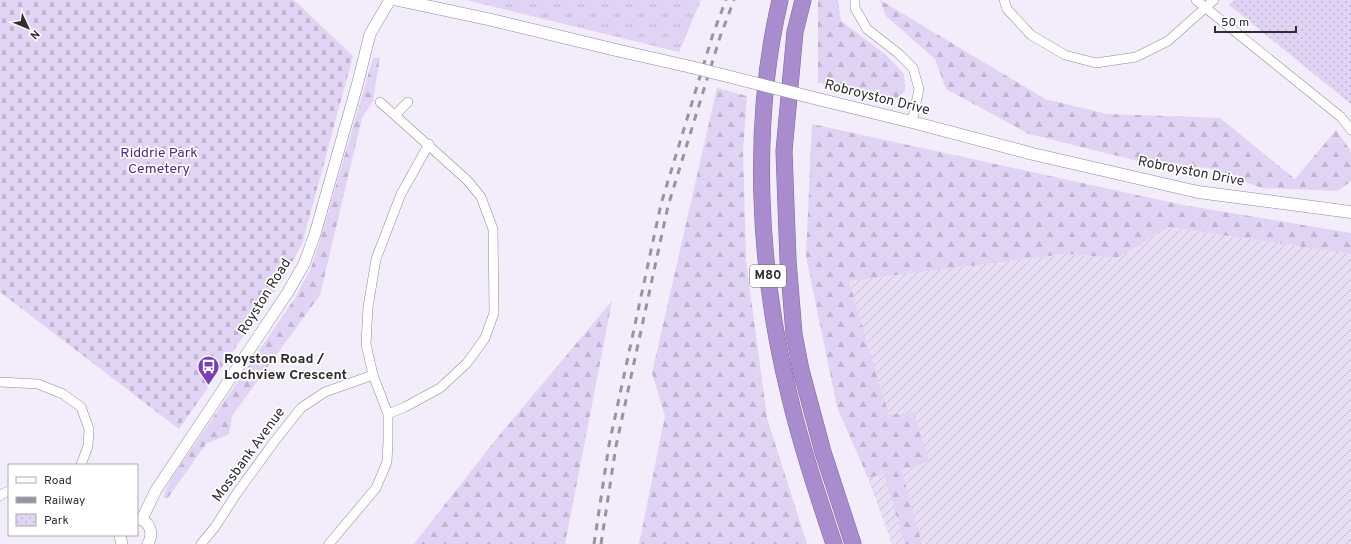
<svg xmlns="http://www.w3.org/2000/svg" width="1351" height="544" font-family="Overpass,sans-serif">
	<defs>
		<pattern id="industrial-furrows" width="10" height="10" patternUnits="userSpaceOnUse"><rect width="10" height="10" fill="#e8dff5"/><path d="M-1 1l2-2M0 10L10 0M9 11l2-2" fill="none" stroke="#c7c0d2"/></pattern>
		<pattern id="grass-tufts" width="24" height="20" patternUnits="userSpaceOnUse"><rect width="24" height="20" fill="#e0d3f3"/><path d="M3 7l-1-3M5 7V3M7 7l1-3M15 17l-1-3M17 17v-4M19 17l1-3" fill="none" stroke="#c0b5d1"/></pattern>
		<pattern id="forest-firs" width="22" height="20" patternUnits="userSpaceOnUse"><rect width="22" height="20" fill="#e0d3f3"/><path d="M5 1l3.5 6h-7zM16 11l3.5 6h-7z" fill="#c0b5d1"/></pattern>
		<pattern id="cemetery-stones" width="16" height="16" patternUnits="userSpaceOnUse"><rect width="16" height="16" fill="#e0d3f3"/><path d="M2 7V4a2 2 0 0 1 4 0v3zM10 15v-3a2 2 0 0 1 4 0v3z" fill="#c0b5d1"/></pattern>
		<pattern id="park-dots" width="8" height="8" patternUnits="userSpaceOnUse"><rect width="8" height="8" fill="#e0d3f3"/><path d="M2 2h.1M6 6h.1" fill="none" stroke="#c0b5d1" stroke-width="1.8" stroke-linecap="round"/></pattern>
	</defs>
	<rect width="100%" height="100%" fill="#f2ecfb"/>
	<!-- industrial -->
	<path fill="url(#industrial-furrows)" d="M1169,227L1351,254V544H892L868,478L929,462L889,415L849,281L1065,254L1118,258Z"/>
	<!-- grass -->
	<path fill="url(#grass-tufts)" d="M466,0H701L679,52Z"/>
	<!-- forest -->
	<g fill="url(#forest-firs)">
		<path d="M818,0H838L841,21L885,54L904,74L905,91L890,104L818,82Z"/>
		<path d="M880,0L1045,99L1107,114L1220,118L1295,179L1336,130L1351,151V181L1338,191L1262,188L1209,168L1150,164L1029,134L946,89L935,59L886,16Z"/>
		<path d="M380,57L373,101L362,118L320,295L232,416L229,434L206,444L167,499L163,497L171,479L295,298L311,268L321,237L373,58Z"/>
		<path d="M717,88L747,96L743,150L746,261L767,418L807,544H639L665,416L652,373Z"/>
		<path d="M812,124L1183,205L1351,233V254L1169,227L1118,258L1065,254L849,281L889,415L914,412L929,462L902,470L922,544H905L884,474L868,478L837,407L806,256Z"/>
		<path d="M612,301L565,544H414L497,438Z"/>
	</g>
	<!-- cemetery -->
	<path fill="url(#cemetery-stones)" d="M0,0H294L353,56L302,244L281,282L179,429L0,292Z"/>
	<!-- park -->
	<path fill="url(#park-dots)" d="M1234,0H1351V104L1229,5Z"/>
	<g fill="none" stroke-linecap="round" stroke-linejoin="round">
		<defs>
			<g id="minor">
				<path d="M855,0V8L867,29L899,54L913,68L919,89L912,122"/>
				<path d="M1004,0L1007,9L1031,35L1065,55L1096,63L1136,57L1168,41L1214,0"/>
				<path d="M1196,0L1341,117L1351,130"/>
				<path d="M380,102L467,180L481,197L493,229L494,313L485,338L467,363L440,388L405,407L388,414"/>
				<path d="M395,115L408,102"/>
				<path d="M0,382L38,384L63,394L81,407L89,429L88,446L81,465"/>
				<path d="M0,496L2,494L9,491"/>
				<path d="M201,544L215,527L237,493L274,442L301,408L325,392L373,375"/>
				<path d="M329,544L376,488L387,462L388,441V414L373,375L366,344L368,307L376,259L401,194L429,144"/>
			</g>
			<g id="tertiary">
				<path d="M137,519C150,520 154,533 148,544"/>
				<path d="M142,519L156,490L288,292L304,264L315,234L358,82L370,34L390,0"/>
				<path d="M120,535L122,544"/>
			</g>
			<g id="secondary">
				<path d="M398,0L492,20L616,50L691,67"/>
				<path d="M822,100L912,122L1033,154L1198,192L1351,212"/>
			</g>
			<g id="motorway">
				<path d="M780,0C751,124 758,266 788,390C800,442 817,493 834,544"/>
				<path d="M803,0L795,32L784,151L788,260L794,334L801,370L823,452L853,544"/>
			</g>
		</defs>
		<!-- minor casing -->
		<use href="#minor" stroke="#908b98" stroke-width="10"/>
		<!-- tertiary casing -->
		<use href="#tertiary" stroke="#908b98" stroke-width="12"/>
		<!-- secondary casing -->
		<use href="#secondary" stroke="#908b98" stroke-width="13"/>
		<!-- motorway casing -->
		<use href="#motorway" stroke="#7e6b97" stroke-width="17"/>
		<!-- minor -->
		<use href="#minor" stroke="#fff" stroke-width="9"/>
		<!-- tertiary -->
		<use href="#tertiary" stroke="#fff" stroke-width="11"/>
		<!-- secondary -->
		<use href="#secondary" stroke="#fff" stroke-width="12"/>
		<!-- motorway -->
		<use href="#motorway" stroke="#a98ccd" stroke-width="16"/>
		<!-- rail -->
		<g stroke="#98949f" stroke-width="3" stroke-dasharray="7 7" stroke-linecap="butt">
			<path d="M594,544L609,445L661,204L713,34L726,0"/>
			<path d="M601,544L616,446L668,206L720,37L734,0"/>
		</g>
		<defs>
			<path id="secondary-bridge" d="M691,67L822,100"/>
		</defs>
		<!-- secondary-bridge casing -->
		<use href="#secondary-bridge" stroke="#908b98" stroke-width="13" stroke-linecap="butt"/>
		<!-- secondary-bridge -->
		<use href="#secondary-bridge" stroke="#fff" stroke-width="12"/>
	</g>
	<!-- icons -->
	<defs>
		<symbol id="bus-pin" viewBox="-11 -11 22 30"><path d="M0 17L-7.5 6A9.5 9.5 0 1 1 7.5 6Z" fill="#7b3eb4" stroke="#fff"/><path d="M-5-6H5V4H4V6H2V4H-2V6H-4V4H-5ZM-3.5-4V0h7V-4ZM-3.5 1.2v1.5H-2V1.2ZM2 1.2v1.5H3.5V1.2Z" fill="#fff"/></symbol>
	</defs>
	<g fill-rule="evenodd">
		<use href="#bus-pin" x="196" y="354" width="25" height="34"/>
	</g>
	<g text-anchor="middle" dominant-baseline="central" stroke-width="3.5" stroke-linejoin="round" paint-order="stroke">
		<!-- shield labels -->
		<rect fill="#fff" stroke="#6d6c70" stroke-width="1" x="750" y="265" width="36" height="22" rx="3"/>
		<g font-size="13" font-weight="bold" fill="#2f2d33">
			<text x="768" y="276">M80</text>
		</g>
		<!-- street labels -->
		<g font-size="14" fill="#2f2d33" stroke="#fff">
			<text transform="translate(877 98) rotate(14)">Robroyston Drive</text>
			<text transform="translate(1191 172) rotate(11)">Robroyston Drive</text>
			<text transform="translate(265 297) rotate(-58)">Royston Road</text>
			<text transform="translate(249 455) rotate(-54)">Mossbank Avenue</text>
		</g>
		<!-- park labels -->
		<g font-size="14" fill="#592588" stroke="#fff">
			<text x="159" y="153">Riddrie Park<tspan x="159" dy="16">Cemetery</tspan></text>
		</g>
		<!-- poi labels -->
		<g font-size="14" font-weight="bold" fill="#2f2d33" stroke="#fff" text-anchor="start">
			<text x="224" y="359">Royston Road /<tspan x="224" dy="16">Lochview Crescent</tspan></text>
		</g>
	</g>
	<!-- legend -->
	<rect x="8" y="464" width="130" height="72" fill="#ffffff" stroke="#acabad"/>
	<rect x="16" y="477" width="20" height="6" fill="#ffffff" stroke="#acabad"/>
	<text x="44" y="484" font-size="12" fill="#2f2d33">Road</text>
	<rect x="16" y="497" width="20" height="6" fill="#98949f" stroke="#acabad"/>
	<text x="44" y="504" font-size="12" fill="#2f2d33">Railway</text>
	<rect x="16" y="514" width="20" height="12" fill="url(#park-dots)" stroke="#acabad"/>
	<text x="44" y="524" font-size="12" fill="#2f2d33">Park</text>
	<!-- north arrow -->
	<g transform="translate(28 28) rotate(134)" stroke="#ffffff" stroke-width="3" paint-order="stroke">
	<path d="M0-3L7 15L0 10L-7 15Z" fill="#2f2d33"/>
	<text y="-6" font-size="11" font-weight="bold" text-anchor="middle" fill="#2f2d33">N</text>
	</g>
	<!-- scale -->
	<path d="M1215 26v6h81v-6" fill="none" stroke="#2f2d33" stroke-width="2"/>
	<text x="1221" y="26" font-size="12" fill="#2f2d33" stroke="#ffffff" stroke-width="3" paint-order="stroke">50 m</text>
</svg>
